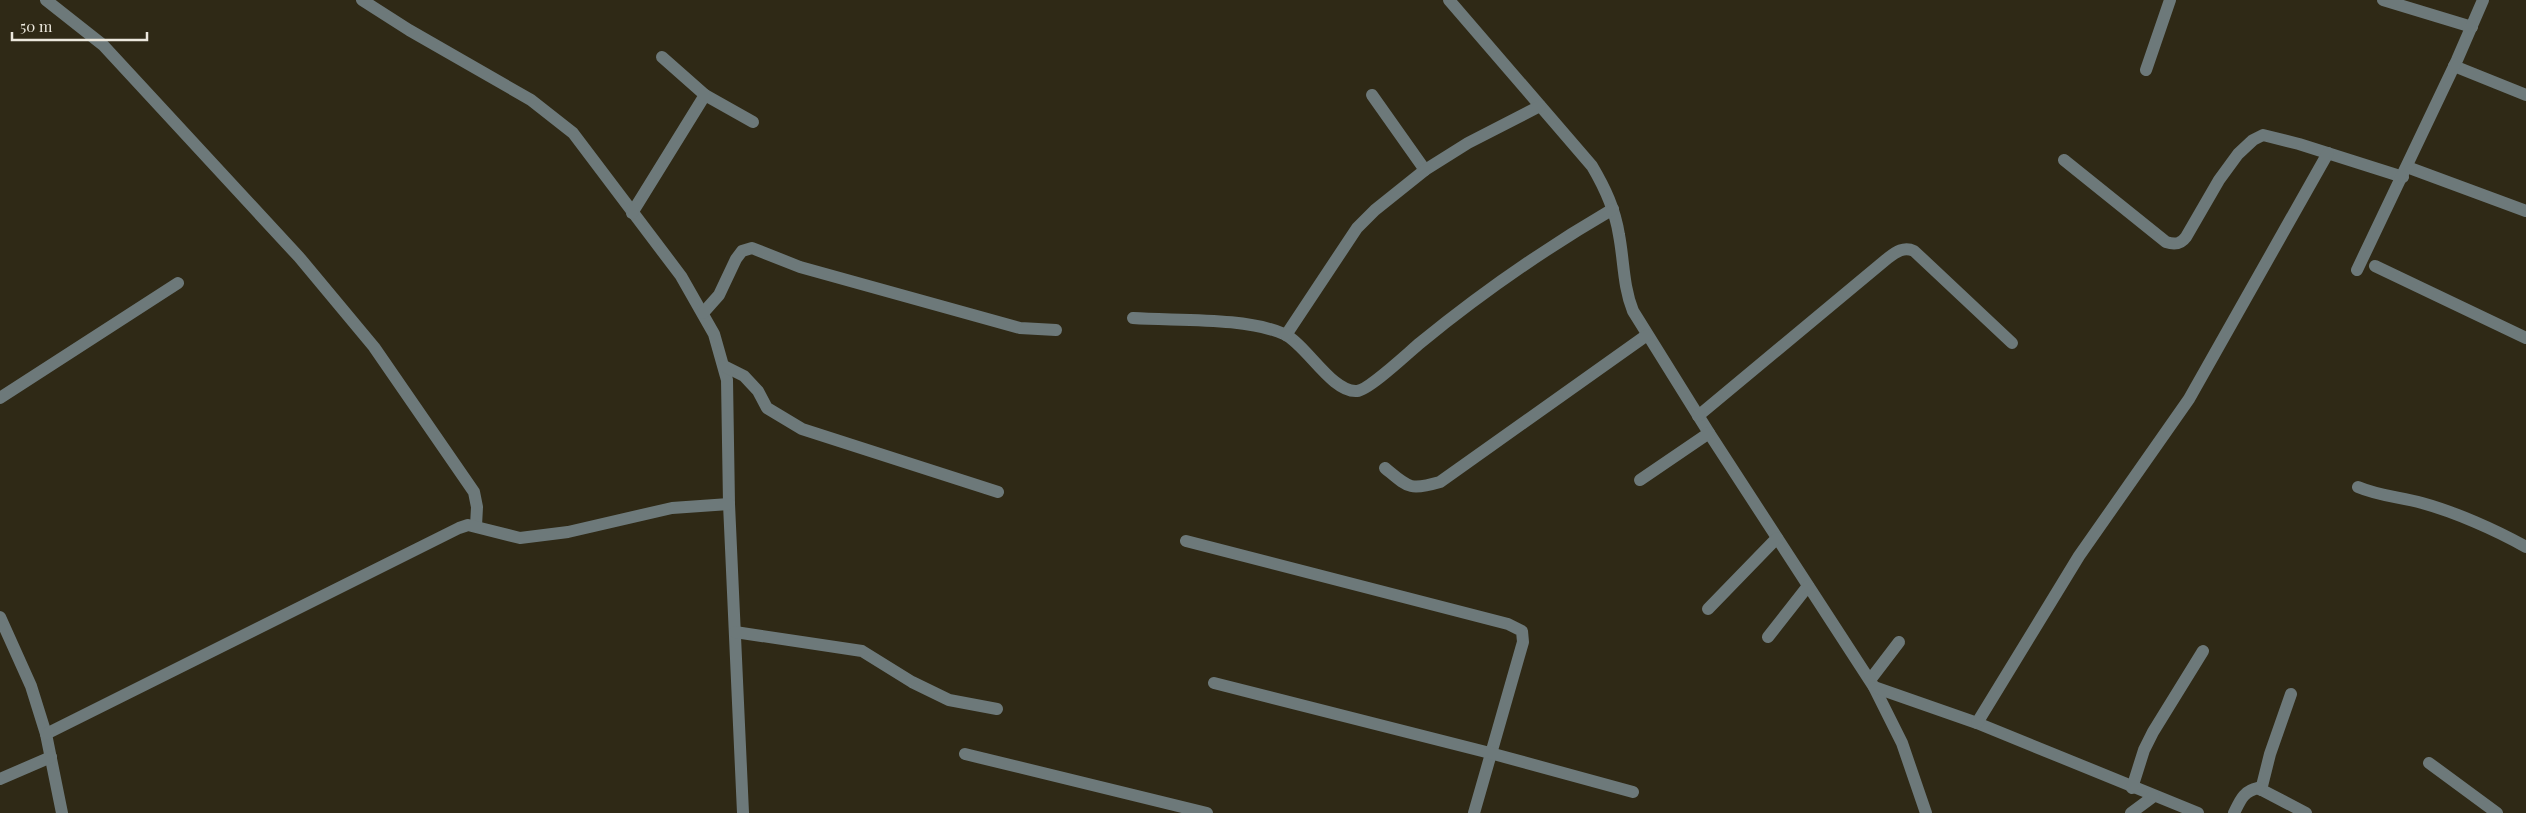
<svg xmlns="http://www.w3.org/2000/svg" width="2526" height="813" font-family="'Playfair Display',serif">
	<rect width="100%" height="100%" fill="#2f2916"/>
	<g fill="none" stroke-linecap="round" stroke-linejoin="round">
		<!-- minor -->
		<g stroke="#6d797a" stroke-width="12">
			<path d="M46,0L103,45L299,257L374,347L474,492L477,507L476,526"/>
			<path d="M362,0L409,30L531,100L573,133L681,276L714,334L727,380L729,504L743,813"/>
			<path d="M1449,0L1592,166C1605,188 1615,209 1619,235C1624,261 1623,286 1633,311L1709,433L1874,687L1902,743L1926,813"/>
			<path d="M2383,0L2472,27"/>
			<path d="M2454,66L2526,95"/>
			<path d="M2146,70L2170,0"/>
			<path d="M705,95L753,122"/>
			<path d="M1372,95L1425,170"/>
			<path d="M2064,160L2166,242C2175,245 2181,244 2186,237L2219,180L2238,154L2253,140L2263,135L2299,144L2403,177"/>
			<path d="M2407,167L2526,211"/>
			<path d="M632,213L705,95L662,57"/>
			<path d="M2375,266L2526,338"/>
			<path d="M2357,270L2457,60L2483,0"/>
			<path d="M703,313L719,295L736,259L742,251L752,248L800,267L1020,328L1056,330"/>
			<path d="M1133,318C1177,321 1245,317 1284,334C1306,344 1332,393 1357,391C1369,390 1409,352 1420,343C1480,294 1546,248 1613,209"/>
			<path d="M1286,335L1357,228L1375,210L1425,170L1468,143L1540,106"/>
			<path d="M724,366L744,376L758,391L767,408L802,429L998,492"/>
			<path d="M0,398L178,283"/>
			<path d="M1698,416L1888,258C1896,252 1904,246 1914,251L2012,343"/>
			<path d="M1385,468C1408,487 1409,491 1440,482L1647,335"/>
			<path d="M1640,480L1709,433"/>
			<path d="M2358,487C2379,496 2400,497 2422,503C2455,512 2496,530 2526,547"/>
			<path d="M1186,541L1508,624L1522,631L1523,642L1474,813"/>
			<path d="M1708,609L1777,538"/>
			<path d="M0,617L31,686L46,734L62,813"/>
			<path d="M735,632L862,651L912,682L949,700L997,709"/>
			<path d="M1768,637L1808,586"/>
			<path d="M1870,680L1899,642"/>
			<path d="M1214,683L1490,753L1633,792"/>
			<path d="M1874,687L1977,723L2198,813"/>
			<path d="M1977,723L2079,556L2189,399L2328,153"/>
			<path d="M46,734L459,528L468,525L520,538L568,532L672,508L729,504"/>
			<path d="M965,754L1207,813"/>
			<path d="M2429,763L2497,813"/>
			<path d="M0,779L51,757"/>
			<path d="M2132,788L2144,750L2153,732L2203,651"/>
			<path d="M2261,790L2270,754L2291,694"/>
			<path d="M2131,813L2154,796"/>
			<path d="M2234,813C2240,801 2243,791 2258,788L2306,813"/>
		</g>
	</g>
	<!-- scale -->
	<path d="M12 32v8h135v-8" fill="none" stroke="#ece8dd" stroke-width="2.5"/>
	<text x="20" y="32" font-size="15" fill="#ece8dd" stroke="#2f2916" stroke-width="4" paint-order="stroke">50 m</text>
</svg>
